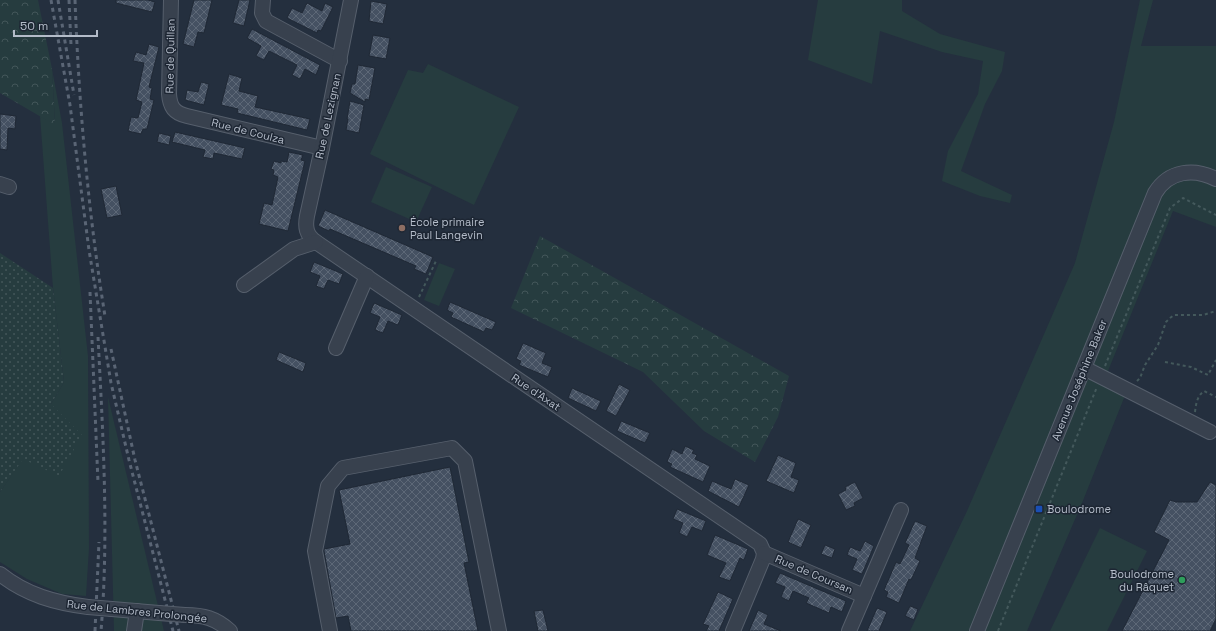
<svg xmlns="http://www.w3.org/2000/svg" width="1216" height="631" font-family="'Space Grotesk',sans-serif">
	<defs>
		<pattern id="forest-crowns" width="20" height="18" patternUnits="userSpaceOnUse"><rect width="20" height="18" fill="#263c3f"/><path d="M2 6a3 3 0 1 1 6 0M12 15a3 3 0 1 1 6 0" fill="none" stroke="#435659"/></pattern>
		<pattern id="garden-dots" width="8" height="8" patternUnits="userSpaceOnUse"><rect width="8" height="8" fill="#263c3f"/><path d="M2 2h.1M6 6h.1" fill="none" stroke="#435659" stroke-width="1.8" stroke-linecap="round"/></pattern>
		<pattern id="building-cross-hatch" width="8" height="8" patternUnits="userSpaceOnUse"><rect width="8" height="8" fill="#455162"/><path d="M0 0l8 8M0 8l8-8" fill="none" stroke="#5d6877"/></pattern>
	</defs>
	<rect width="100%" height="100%" fill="#242f3e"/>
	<!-- green -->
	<g fill="#263c3f">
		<path d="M818,0H902V11L940,34L1005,52L1002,71L985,104L961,171L1012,195L1010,203L980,196L942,181L948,151L978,94L983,61L942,52L880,31L872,84L808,60Z"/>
		<path d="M1140,0H1153L1141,46H1216V227L1173,211L1108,371L1130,383L1082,503L1027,631H910L967,511L1075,263L1114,122Z"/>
		<path d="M428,64L519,107L474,205L370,154L408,70L423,73Z"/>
		<path d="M52,69L62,123L88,356L89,548L86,596L62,594L27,579L0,562V492L23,458L51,404L64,382L53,288L40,116L55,124Z"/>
		<path d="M386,167L432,187L416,222L371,202Z"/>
		<path d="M439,263L455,269L439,306L424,300Z"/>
		<path d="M108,397L164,631H114Z"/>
		<path d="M1100,528L1147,551L1107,631H1050Z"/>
	</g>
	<!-- forest -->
	<g fill="url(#forest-crowns)">
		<path d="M0,0H38L52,69L55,125L0,93Z"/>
		<path d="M540,236L789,376L778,417L755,462L704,431L643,372L511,308Z"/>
	</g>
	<!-- garden -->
	<path fill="url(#garden-dots)" d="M0,253L53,288L64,382L51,404L82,435L59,476L23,459L0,492Z"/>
	<!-- building -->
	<g fill="url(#building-cross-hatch)" stroke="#1f2835">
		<path d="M116,0H148L155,2L152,12L116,3Z"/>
		<path d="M194,0H212L204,33L198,32L194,47L183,44Z"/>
		<path d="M239,0H250L244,26L233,23Z"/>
		<path d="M371,1L387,4L383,24L369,21Z"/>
		<path d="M307,3L322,11L325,3L333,7L321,31L318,30L317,33L287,18L292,8L302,13Z"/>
		<path d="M252,29L320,65L316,75L305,69L300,79L292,75L297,65L269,51L264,60L256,56L261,46L247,38Z"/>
		<path d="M373,35L390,38L386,59L369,56Z"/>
		<path d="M149,44L159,47L149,87L152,88L150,99L154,100L147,129H143L141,134L128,131L131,117L138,118L142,102L136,100L144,63L133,61L136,52L146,55Z"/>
		<path d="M358,65L375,68L369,100L365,99V102L350,93L352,84H355Z"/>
		<path d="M229,74L242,78L239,91L258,96L255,107L310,119L307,130L237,113L238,109L221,105Z"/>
		<path d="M201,82L209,84L204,105L185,100L187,90L198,92Z"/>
		<path d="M350,101L364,105L359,133L346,130L348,119H347Z"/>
		<path d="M0,114L16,116L15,129L8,128L7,150L0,149Z"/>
		<path d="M175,132L245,148L242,159L214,153L213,159L203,157L205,150L172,142Z"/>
		<path d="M159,133L171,136L169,145L157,142Z"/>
		<path d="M289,152L303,155L301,160L305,161L288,231L259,224L264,203L272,205L278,177L273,175L274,170L271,169L274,161L281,163V161L287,162Z"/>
		<path d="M116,186L122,215L107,218L101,189Z"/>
		<path d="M325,210L433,257L426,274L414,269L416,266L330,229L329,231L318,226Z"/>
		<path d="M314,262L343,274L339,284L328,280L324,289L316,286L320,276L310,272Z"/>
		<path d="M450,302L496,322L492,330L486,328L484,332L451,317L453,313L447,310Z"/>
		<path d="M374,303L402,315L398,325L388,321L383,333L375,330L380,317L370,313Z"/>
		<path d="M523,343L546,353L542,363L552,367L548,377L519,365L521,361L516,359Z"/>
		<path d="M279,352L306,363L303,372L276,360Z"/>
		<path d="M619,384L630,390L616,416L606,411Z"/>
		<path d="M572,388L601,401L596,411L568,398Z"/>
		<path d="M621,421L650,433L645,443L617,431Z"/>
		<path d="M685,446L694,450L692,453L697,455L695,459L710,466L703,482L670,467L672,464L667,462L672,449L682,454Z"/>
		<path d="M778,455L796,463L791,477L799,480L794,493L766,481Z"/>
		<path d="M450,467L469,562L464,563L478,631H351L348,616L336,618L324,551V549L350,544L339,490Z"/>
		<path d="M735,479L749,485L739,507L708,491L712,481L731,489Z"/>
		<path d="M855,482L863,498L854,503L855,506L846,510L838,494L846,490L845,487Z"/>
		<path d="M1210,482L1216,485V619L1210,631H1122L1169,540L1154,532L1170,500L1176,502H1197Z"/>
		<path d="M677,509L706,521L702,531L692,527L687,537L679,533L683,523L673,519Z"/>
		<path d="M798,519L811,525L801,548L788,542Z"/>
		<path d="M915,521L927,526L915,558L920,561L911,580L909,579L899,603L886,597L888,592L884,590L896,562L900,564L909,545L905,543Z"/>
		<path d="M715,535L748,549L744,560L740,558L730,581L719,577L726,563L707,555Z"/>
		<path d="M865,541L874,546L862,574L852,570L857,559L847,555L850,547L860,551Z"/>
		<path d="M825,545L835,549L832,558L821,554Z"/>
		<path d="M780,573L846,601L842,612L831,607L829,613L806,603L809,598L793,591L789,601L781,597L785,587L775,583Z"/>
		<path d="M718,592L733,599L719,631H706L709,626L703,624Z"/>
		<path d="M910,606L918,609L914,620L905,616Z"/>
		<path d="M877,608L887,612L879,631H867Z"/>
		<path d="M543,610L548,631H538L534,611Z"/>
		<path d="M758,610L768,615L764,624L781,631H749Z"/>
	</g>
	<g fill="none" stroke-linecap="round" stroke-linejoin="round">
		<defs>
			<g id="minor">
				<path d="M171,0L169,94C170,107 174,113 187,116L322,148"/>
				<path d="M263,0L262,13L266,21L340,61"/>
				<path d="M351,0L322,148L307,216C305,227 306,235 316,242L760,544L764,553L763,559L733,631"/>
				<path d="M0,184L9,187"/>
				<path d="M244,285L294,249L316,242"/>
				<path d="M336,348L367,276"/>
				<path d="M1084,368L1210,432"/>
				<path d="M764,553L864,596"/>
				<path d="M0,574C26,595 56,603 88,607"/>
				<path d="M112,609L159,613"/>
				<path d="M185,615C203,615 216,618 230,631"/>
				<path d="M134,631L137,611"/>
				<path d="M330,631L315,551L328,486L343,468L452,448L465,461L499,631"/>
				<path d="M849,631L901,510"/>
				<path d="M977,631L1155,193C1169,170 1194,168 1216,179"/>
			</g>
		</defs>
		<!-- minor casing -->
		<use href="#minor" stroke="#565f6c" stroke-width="16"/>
		<!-- path -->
		<g stroke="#44595c" stroke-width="2" stroke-dasharray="3 3" stroke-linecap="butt">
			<path d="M419,297L436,261"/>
			<path d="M1165,362L1191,367L1208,375L1216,360"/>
			<path d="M1105,366L1170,208L1183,198L1216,215"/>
			<path d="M1137,381L1140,378L1145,365L1158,345L1166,322L1170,318L1174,315H1203L1216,311"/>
			<path d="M1195,412C1196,404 1197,396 1204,391L1216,397"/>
			<path d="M998,631L1097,387"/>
		</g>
		<!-- minor -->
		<use href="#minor" stroke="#38414e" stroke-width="14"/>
		<!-- rail -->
		<g stroke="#5a6575" stroke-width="3" stroke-dasharray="4 4" stroke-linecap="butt">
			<path d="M51,0L70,105L89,250L111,383L129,460L173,631"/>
			<path d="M58,0L74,95"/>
			<path d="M69,0L71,45"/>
			<path d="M75,0C79,106 88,211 105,316"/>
			<path d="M90,292L98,482"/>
			<path d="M98,337C103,435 109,533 101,631"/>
			<path d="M111,349L135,460L179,631"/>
			<path d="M95,631L99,542"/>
		</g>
		<defs>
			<g id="minor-bridge">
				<path d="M88,607L112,609"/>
				<path d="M159,613L185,615"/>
			</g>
		</defs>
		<!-- minor-bridge casing -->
		<use href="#minor-bridge" stroke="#565f6c" stroke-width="16" stroke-linecap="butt"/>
		<!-- minor-bridge -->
		<use href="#minor-bridge" stroke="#38414e" stroke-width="14"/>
	</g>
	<!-- markers -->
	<circle fill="#8d6e63" stroke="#1d2633" stroke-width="1.5" cx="402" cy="228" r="4"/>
	<rect fill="#1a4fb4" stroke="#1d2633" stroke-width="1.5" x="1035" y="505" width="8" height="8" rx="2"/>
	<circle fill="#2e9e5b" stroke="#1d2633" stroke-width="1.5" cx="1182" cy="580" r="4"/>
	<g text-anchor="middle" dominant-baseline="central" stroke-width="3" stroke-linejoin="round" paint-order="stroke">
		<!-- street labels -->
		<g font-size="11" fill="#b4bcc9" stroke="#1d2633">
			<text transform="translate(170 56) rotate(-89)">Rue de Quillan</text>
			<text transform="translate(328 116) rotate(-78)">Rue de Lezignan</text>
			<text transform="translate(248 131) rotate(14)">Rue de Coulza</text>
			<text transform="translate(1079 380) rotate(-68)">Avenue Joséphine Baker</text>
			<text transform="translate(536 392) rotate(34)">Rue d'Axat</text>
			<text transform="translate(814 574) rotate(23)">Rue de Coursan</text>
			<text transform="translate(137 611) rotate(6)">Rue de Lambres Prolongée</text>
		</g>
		<!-- poi labels -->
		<g font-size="11" fill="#b4bcc9" stroke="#1d2633" text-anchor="start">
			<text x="410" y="222">École primaire<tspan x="410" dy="13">Paul Langevin</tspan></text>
			<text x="1047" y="509">Boulodrome</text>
			<text x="1174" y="574" text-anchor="end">Boulodrome<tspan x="1174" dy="13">du Râquet</tspan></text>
		</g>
	</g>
	<!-- scale -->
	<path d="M14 30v6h83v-6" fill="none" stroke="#b4bcc9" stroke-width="2"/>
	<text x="20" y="30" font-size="12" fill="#b4bcc9" stroke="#1d2633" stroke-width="3" paint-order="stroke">50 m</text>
</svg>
